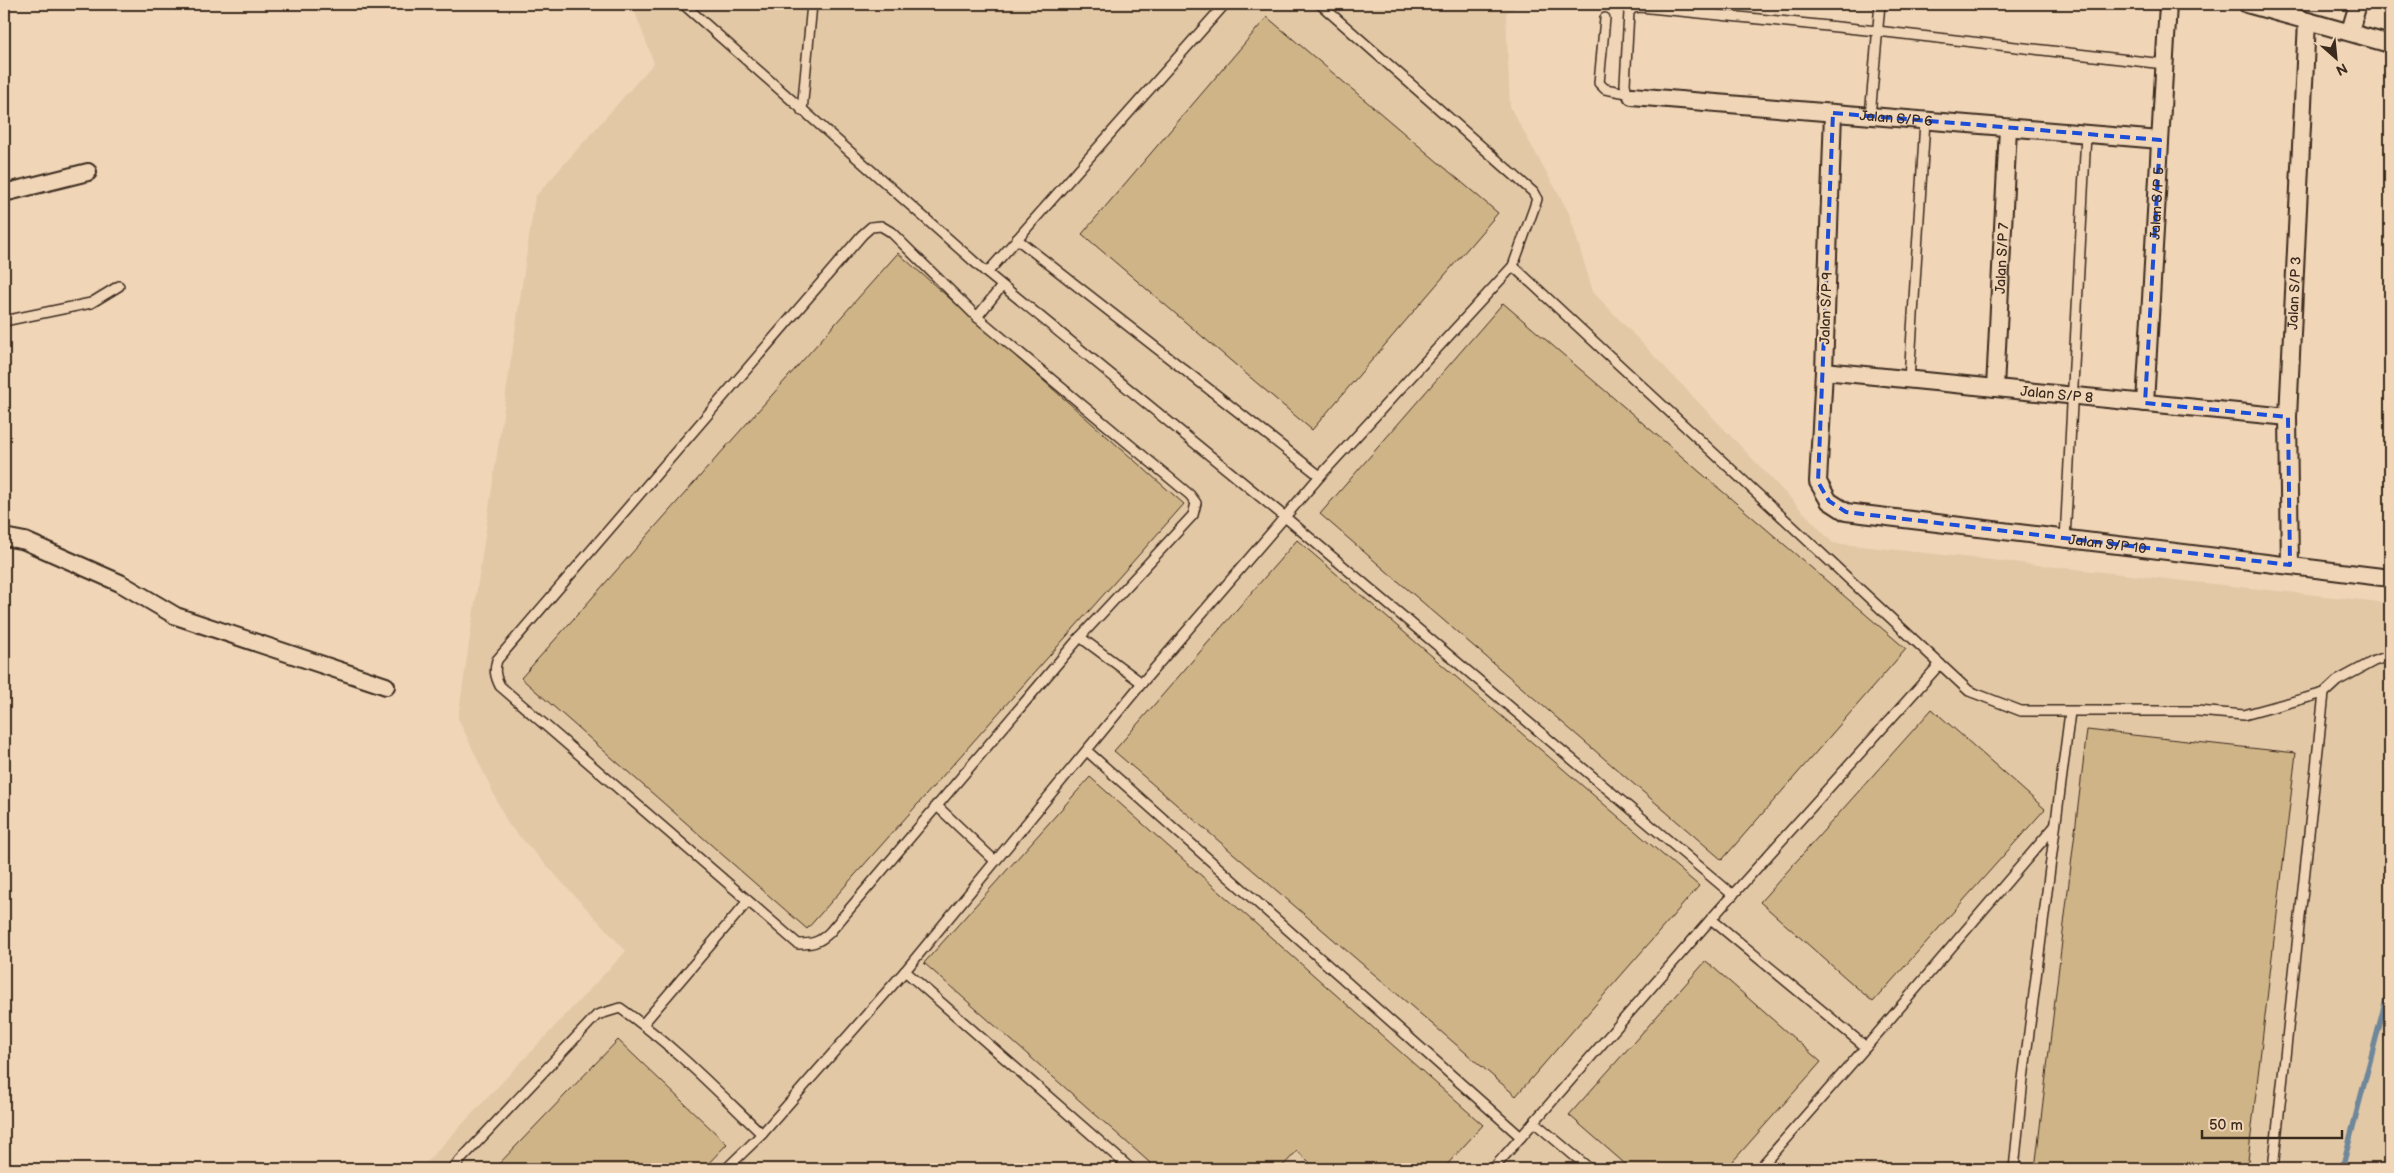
<svg xmlns="http://www.w3.org/2000/svg" width="2394" height="1173" font-family="'Balsamiq Sans',sans-serif">
	<rect width="100%" height="100%" fill="#f0d5b7"/>
	<filter id="ink" filterUnits="userSpaceOnUse"><feTurbulence type="fractalNoise" baseFrequency=".02" numOctaves="2"/><feDisplacementMap in="SourceGraphic" scale="10" xChannelSelector="R" yChannelSelector="G"/><feConvolveMatrix kernelMatrix="1 2 1 2 8 2 1 2 1" color-interpolation-filters="sRGB"/></filter>
	<g filter="url(#ink)">
		<!-- built -->
		<path fill="#e3c8a6" d="M632,4H1521L1506,13L1510,107L1569,213L1593,292L1833,543L2390,603V1169H420L626,951L508,824L458,718L535,197L654,63Z"/>
		<g fill="none" stroke-linecap="round" stroke-linejoin="round">
			<!-- stream -->
			<path stroke="#6e879a" stroke-width="5.5" d="M2342,1169L2390,984"/>
		</g>
		<!-- building -->
		<g fill="#cfb487" stroke="#3b2a1e">
			<path d="M1267,17L1498,213L1312,430L1082,234Z"/>
			<path d="M898,253L1184,504L807,929L521,678Z"/>
			<path d="M1503,303L1906,649L1722,860L1320,514Z"/>
			<path d="M1297,540L1699,886L1516,1096L1114,751Z"/>
			<path d="M1932,709L2045,809L1873,1002L1760,902Z"/>
			<path d="M2087,730L2296,753L2247,1169H2035Z"/>
			<path d="M1090,777L1483,1125L1443,1169H1317L1297,1151L1280,1169H1157L924,963Z"/>
			<path d="M1706,961L1821,1062L1726,1169H1631L1569,1115Z"/>
			<path d="M618,1040L727,1144L703,1169H494Z"/>
		</g>
		<g fill="none" stroke-linecap="round" stroke-linejoin="round">
			<defs>
				<g id="lane">
					<path d="M683,4L987,273L1285,517L1733,895"/>
					<path d="M1605,18L1599,83L1605,89L1627,93"/>
					<path d="M1632,96L1627,93L1625,84L1629,12L1633,8L1640,7L1877,31L2164,64"/>
					<path d="M802,111L812,4"/>
					<path d="M1870,116L1880,4"/>
					<path d="M881,226L891,232L977,317L1190,495L1196,503L1193,515L1080,637L830,932C819,943 812,944 798,944L500,686C495,676 494,670 497,660L862,235L871,227Z"/>
					<path d="M1017,239L1320,476"/>
					<path d="M1513,266L1940,664"/>
					<path d="M987,273L1225,4"/>
					<path d="M977,317L1002,286"/>
					<path d="M4,321L91,303L119,286"/>
					<path d="M1909,380L1925,121"/>
					<path d="M2065,540L2086,134"/>
					<path d="M1080,637L1142,683"/>
					<path d="M1087,751L1521,1137"/>
					<path d="M936,805L994,860"/>
					<path d="M1711,919L1866,1047L1759,1169"/>
					<path d="M905,971L1131,1169"/>
					<path d="M643,1024L748,901"/>
					<path d="M1866,1047L2055,826"/>
					<path d="M1534,1122L1590,1169"/>
					<path d="M452,1169L597,1015L620,1008C672,1044 716,1090 762,1134"/>
					<path d="M726,1169L762,1134L905,971L1142,683L1320,476L1513,266L1534,208L1537,199L1533,192L1320,4"/>
					<path d="M1493,1169L1711,919L1940,664L1969,691L2021,711H2197L2244,715L2324,693L2337,681L2374,661L2390,656"/>
					<path d="M2014,1169L2023,1079L2070,712"/>
					<path d="M2273,1169L2324,693"/>
				</g>
				<g id="street">
					<path d="M2247,4L2390,44"/>
					<path d="M2350,31L2358,4"/>
					<path id="s1" d="M1632,96L2160,140"/>
					<path id="s2" d="M1833,113L1824,371L1818,482L1829,501L1846,512L2390,578"/>
					<path d="M4,193L88,172"/>
					<path id="s3" d="M1824,371L2288,417"/>
					<path id="s4" d="M1995,388L2008,128"/>
					<path id="s5" d="M2145,403L2168,4"/>
					<path d="M4,537L25,541L120,583L176,616L386,686"/>
					<path id="s6" d="M2290,565L2288,417L2307,21"/>
				</g>
			</defs>
			<!-- lane casing -->
			<use href="#lane" stroke="#3b2a1e" stroke-width="12"/>
			<!-- street casing -->
			<use href="#street" stroke="#3b2a1e" stroke-width="20"/>
			<!-- lane -->
			<use href="#lane" stroke="#f0d5b7" stroke-width="9"/>
			<!-- street -->
			<use href="#street" stroke="#f0d5b7" stroke-width="16"/>
		</g>
	</g>
	<!-- marked area -->
	<path fill="none" stroke="#1d4ed8" stroke-width="4" stroke-dasharray="10 6" stroke-linejoin="round" d="M1833,113L2160,140L2145,403L2288,417L2290,565L1846,512L1829,501L1818,482Z"/>
	<g text-anchor="middle" dominant-baseline="central" stroke-width="4.5" stroke-linejoin="round" paint-order="stroke">
		<!-- street labels -->
		<g font-size="14" fill="#3b2a1e" stroke="#f0d5b7">
			<text stroke="none"><textPath href="#s1" startOffset="265">Jalan S/P 6</textPath></text>
			<text stroke="none"><textPath href="#s5" startOffset="200">Jalan S/P 5</textPath></text>
			<text stroke="none"><textPath href="#s4" startOffset="130">Jalan S/P 7</textPath></text>
			<text stroke="none"><textPath href="#s6" startOffset="272">Jalan S/P 3</textPath></text>
			<text transform="translate(1826 308) rotate(-88)">Jalan S/P 9</text>
			<text stroke="none"><textPath href="#s3" startOffset="234">Jalan S/P 8</textPath></text>
			<text stroke="none"><textPath href="#s2" startOffset="675">Jalan S/P 10</textPath></text>
		</g>
	</g>
	<!-- margin -->
	<rect width="2394" height="1173" fill="none" stroke="#f0d5b7" stroke-width="20"/>
	<rect x="10" y="10" width="2374" height="1153" fill="none" stroke="#3b2a1e" stroke-width="2" filter="url(#ink)"/>
	<!-- north arrow -->
	<g transform="translate(2336 58) rotate(153)" stroke="#f0d5b7" stroke-width="4" paint-order="stroke">
	<path d="M0-4L9 19L0 12L-9 19Z" fill="#3b2a1e"/>
	<text y="-8" font-size="14" font-weight="bold" text-anchor="middle" fill="#3b2a1e">N</text>
	</g>
	<!-- scale -->
	<path d="M2202 1130v8h140v-8" fill="none" stroke="#3b2a1e" stroke-width="2.5"/>
	<text x="2209" y="1130" font-size="15" fill="#3b2a1e" stroke="#f0d5b7" stroke-width="4" paint-order="stroke">50 m</text>
</svg>
